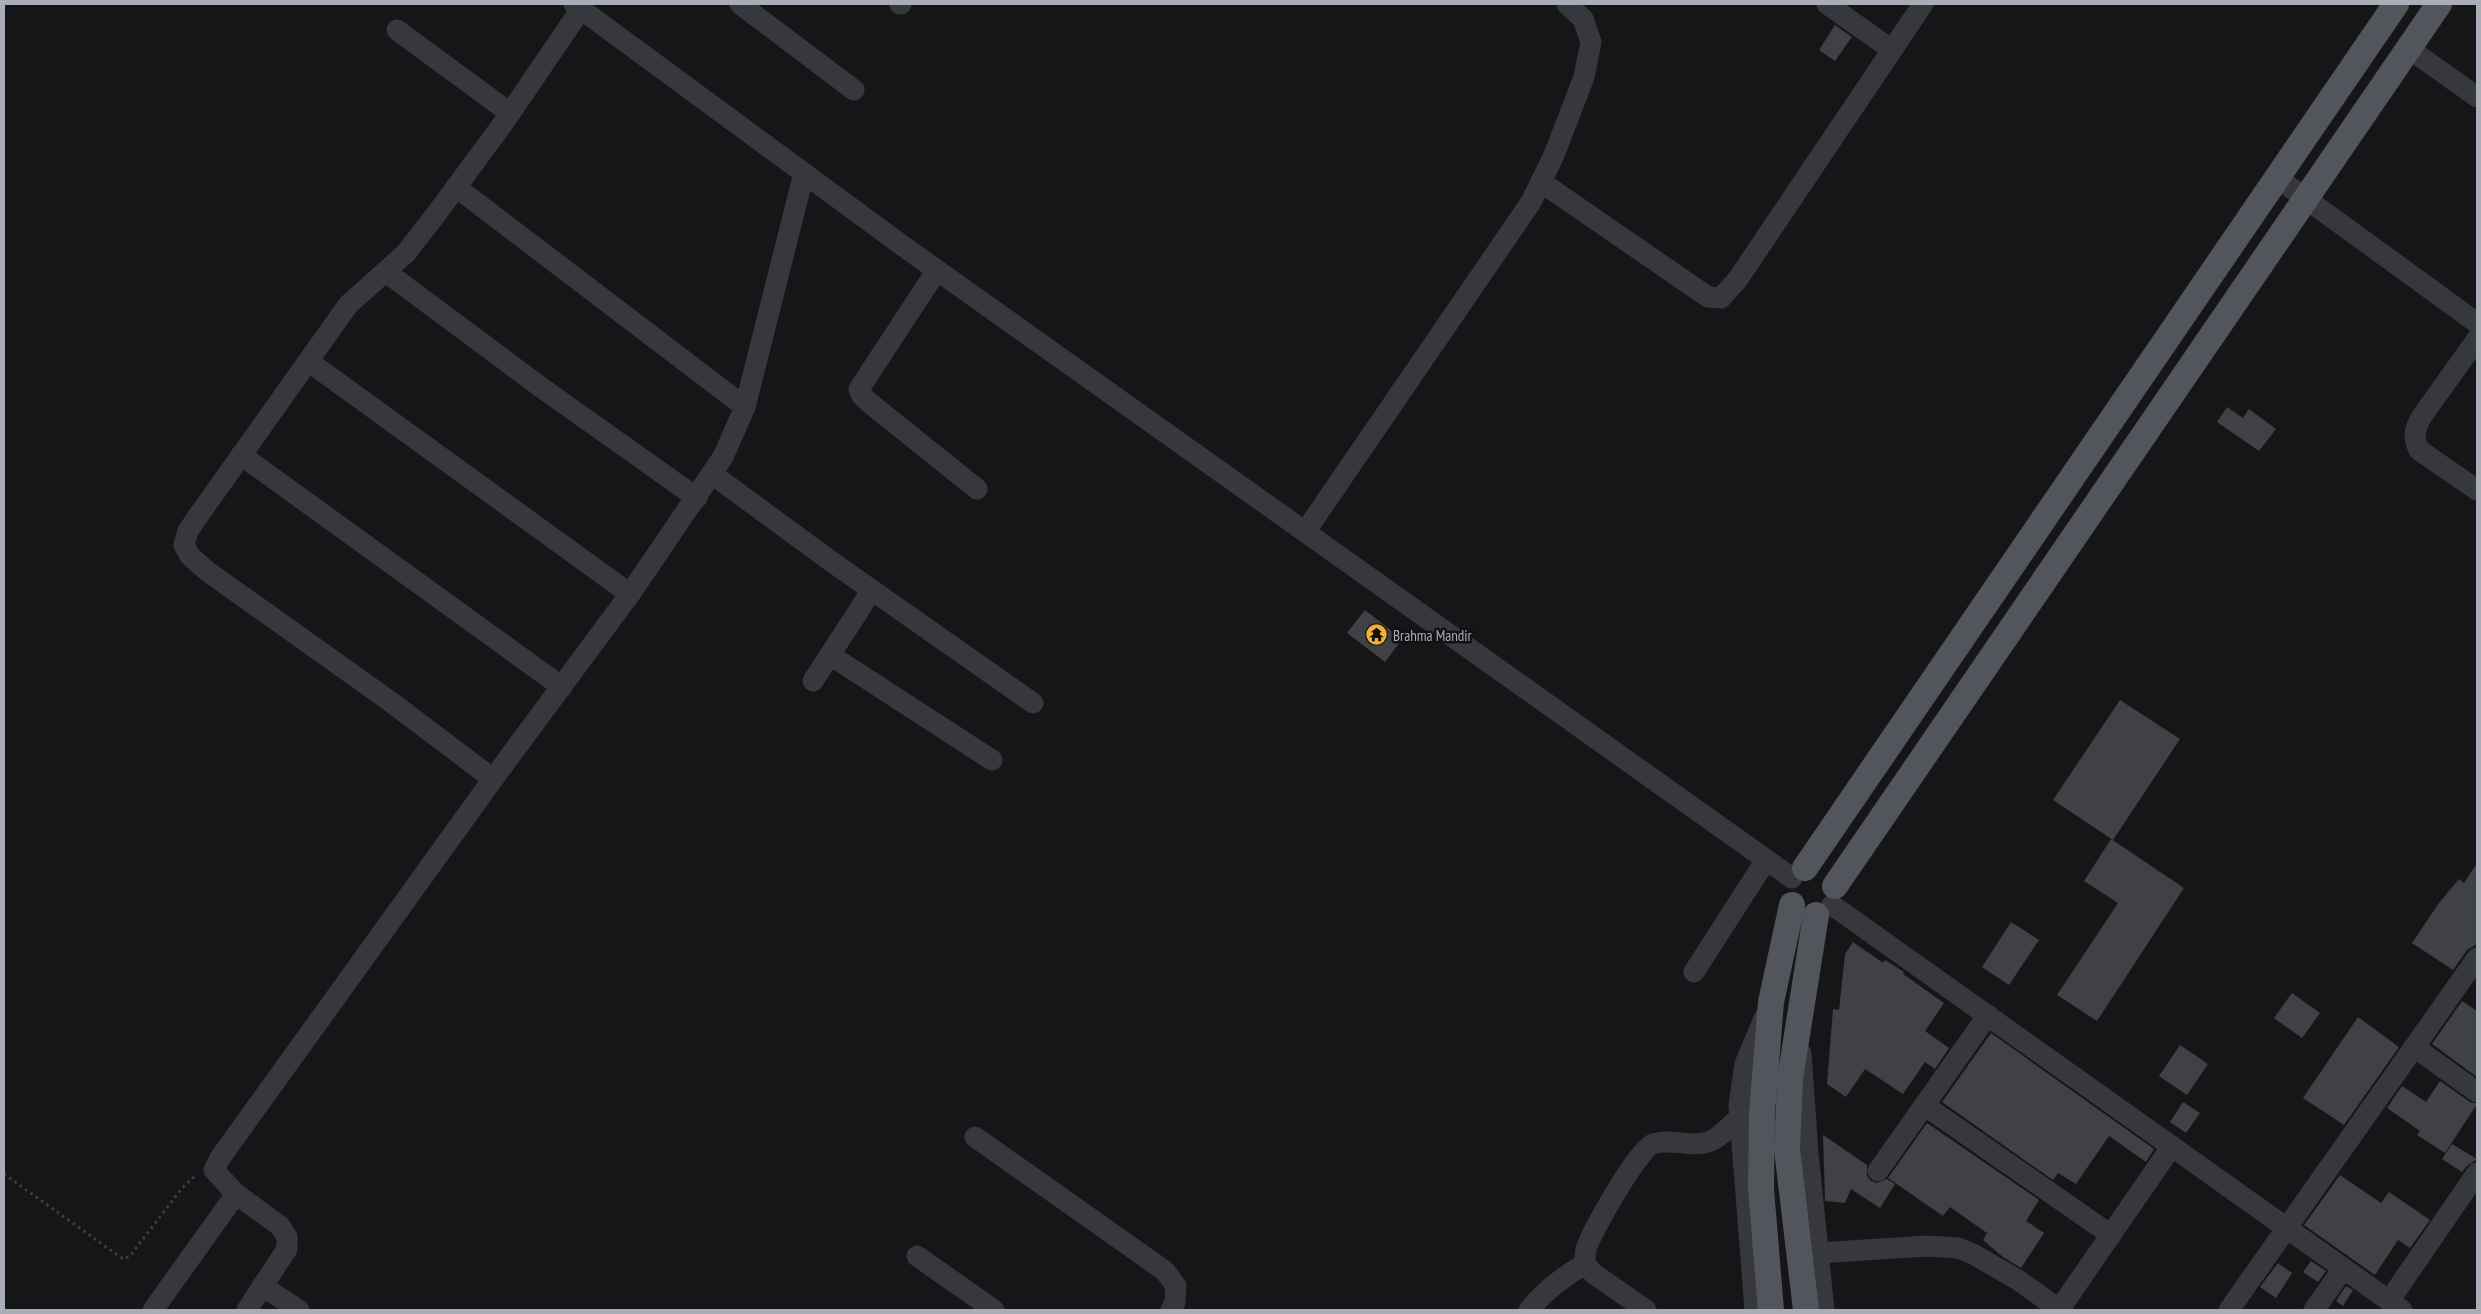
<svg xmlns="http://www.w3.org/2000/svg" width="2481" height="1314" font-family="'PT Sans Narrow',sans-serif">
	<rect width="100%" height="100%" fill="#161618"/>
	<!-- building -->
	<g fill="#404145">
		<path d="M1835,25L1852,37L1835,61L1819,50Z"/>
		<path d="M2227,407L2243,418L2249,409L2276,429L2259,451L2217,422Z"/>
		<path d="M1365,610L1402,639L1385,662L1347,633Z"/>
		<path d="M2120,700L2180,739L2113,840L2053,800Z"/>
		<path d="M2111,839L2184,888L2097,1021L2057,995L2118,903L2084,881Z"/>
		<path d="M2477,863V944L2467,950L2453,970L2412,943L2439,903L2459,879L2464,883Z"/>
		<path d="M2011,922L2039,940L2009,985L1982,967Z"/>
		<path d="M1853,942L1883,963L1885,960L1904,972L1903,974L1944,1003L1925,1031L1949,1048L1935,1069L1925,1062L1903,1094L1865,1069L1846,1097L1827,1084L1833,1009L1839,1010L1845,954Z"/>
		<path d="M2292,993L2320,1013L2302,1038L2274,1018Z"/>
		<path d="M2462,1001L2477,1011V1077L2432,1044Z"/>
		<path d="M2358,1017L2399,1047L2344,1125L2303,1098Z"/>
		<path d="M1991,1033L2154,1149L2146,1162L2109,1136L2076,1184L2058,1173L2053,1180L1942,1102Z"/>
		<path d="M2180,1045L2208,1064L2187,1095L2159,1076Z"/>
		<path d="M2440,1081L2470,1102L2477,1104L2445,1153L2417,1135L2420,1131L2387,1108L2402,1086L2426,1102Z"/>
		<path d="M2183,1102L2200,1113L2186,1133L2170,1122Z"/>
		<path d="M1927,1123L2039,1200L2026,1221L2044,1233L2021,1268L2003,1257L1983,1240L1987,1233L1950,1207L1943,1216L1888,1178Z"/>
		<path d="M1823,1135L1867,1165V1176L1871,1181L1877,1183L1887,1179L1895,1184L1880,1208L1851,1189L1845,1203L1825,1201Z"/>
		<path d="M2452,1144L2477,1159L2467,1166L2462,1172L2442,1159Z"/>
		<path d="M2340,1175L2381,1203L2389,1192L2430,1220L2410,1248L2398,1240L2375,1275L2304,1225Z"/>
		<path d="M2311,1261L2326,1271L2318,1282L2303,1272Z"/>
		<path d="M2278,1263L2292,1273L2276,1298L2260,1287Z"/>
		<path d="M2346,1286L2353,1290L2343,1306L2336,1301Z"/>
	</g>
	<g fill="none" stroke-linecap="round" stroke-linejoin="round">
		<!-- path -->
		<path stroke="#3d3f44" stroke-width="3" stroke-dasharray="2.5 4" stroke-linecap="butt" d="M4,1174L123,1259L130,1256L182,1188L195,1176"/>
		<!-- minor -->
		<g stroke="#37383d" stroke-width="21">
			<path d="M574,4L903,246L1792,878"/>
			<path d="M740,4L854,90"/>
			<path d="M900,4H901"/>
			<path d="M1827,4L1892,50"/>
			<path d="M397,30L510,113"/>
			<path d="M2408,48L2477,97"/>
			<path d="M2276,177L2477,323"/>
			<path d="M1541,182L1708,297L1721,298L1738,279L1923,4"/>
			<path d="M456,187L745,407"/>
			<path d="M937,270L859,389L862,396L871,404L977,489"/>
			<path d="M386,272L542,388L697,498"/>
			<path d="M2477,339L2422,416C2415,428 2412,437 2419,450L2477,490"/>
			<path d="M308,361L630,594"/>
			<path d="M241,455L562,687"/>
			<path d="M712,474L832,562L1033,703"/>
			<path d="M1305,532L1531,202L1554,155L1584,77L1591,42L1583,19L1567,4"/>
			<path d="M830,655L992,760"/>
			<path d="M813,681L872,590"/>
			<path d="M493,779L391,702L207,571L190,556L184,545L188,531L196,519L348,305L406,253L437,213L502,125L581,9"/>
			<path d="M1832,905L2402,1310"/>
			<path d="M1694,972L1766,860"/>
			<path d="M2414,1047L2477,1092"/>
			<path d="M1801,1053L1808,1153L1824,1310"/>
			<path d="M1924,1105L2111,1235"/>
			<path d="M975,1137L1165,1271L1176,1286L1175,1302L1171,1310"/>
			<path d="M1878,1171L1988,1015"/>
			<path d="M1818,1253L1927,1246L1958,1248L1973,1254L2018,1280L2060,1310"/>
			<path d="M917,1256L994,1310"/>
			<path d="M262,1286L299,1310"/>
			<path d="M2389,1301L2477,1173"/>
			<path d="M153,1310L236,1194"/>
			<path d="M247,1310L287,1249V1237L280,1226L236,1194L214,1170L220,1158L493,779L630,594L723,457L745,407L804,173"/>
			<path d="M1529,1310C1545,1290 1562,1277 1585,1264"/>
			<path d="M1646,1310L1594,1274L1585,1264C1585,1259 1585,1254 1586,1249C1592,1231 1638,1149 1653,1144C1673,1137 1698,1151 1716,1138C1725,1132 1732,1124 1739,1118"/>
			<path d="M1755,1310L1739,1105L1745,1064L1765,1016"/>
			<path d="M2059,1310L2172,1146"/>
			<path d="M2229,1310L2477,958"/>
			<path d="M2314,1310L2343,1269"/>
		</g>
		<!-- major -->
		<g stroke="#53555c" stroke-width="26">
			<path d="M1805,868L2396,4"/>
			<path d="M1835,886L2439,4"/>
			<path d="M1771,1310L1761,1189L1762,1113L1771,1002L1792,905"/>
			<path d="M1806,1310L1787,1149L1790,1079L1816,915"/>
		</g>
	</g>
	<!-- icons -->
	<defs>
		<symbol id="temple-disc" viewBox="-11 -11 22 22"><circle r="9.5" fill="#f2b134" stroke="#111113"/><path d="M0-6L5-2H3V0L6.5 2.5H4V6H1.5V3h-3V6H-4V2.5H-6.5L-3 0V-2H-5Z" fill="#111"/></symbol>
	</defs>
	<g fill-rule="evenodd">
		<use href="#temple-disc" x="1364" y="622" width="25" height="25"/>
	</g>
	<g text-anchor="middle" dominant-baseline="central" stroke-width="5" stroke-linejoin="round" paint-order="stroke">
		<!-- poi labels -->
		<g font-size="15" fill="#a8adb8" stroke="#111113" text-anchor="start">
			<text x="1393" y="635">Brahma Mandir</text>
		</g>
	</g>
	<!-- border -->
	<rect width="2481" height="1314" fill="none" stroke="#a8adb8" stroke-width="10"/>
</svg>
